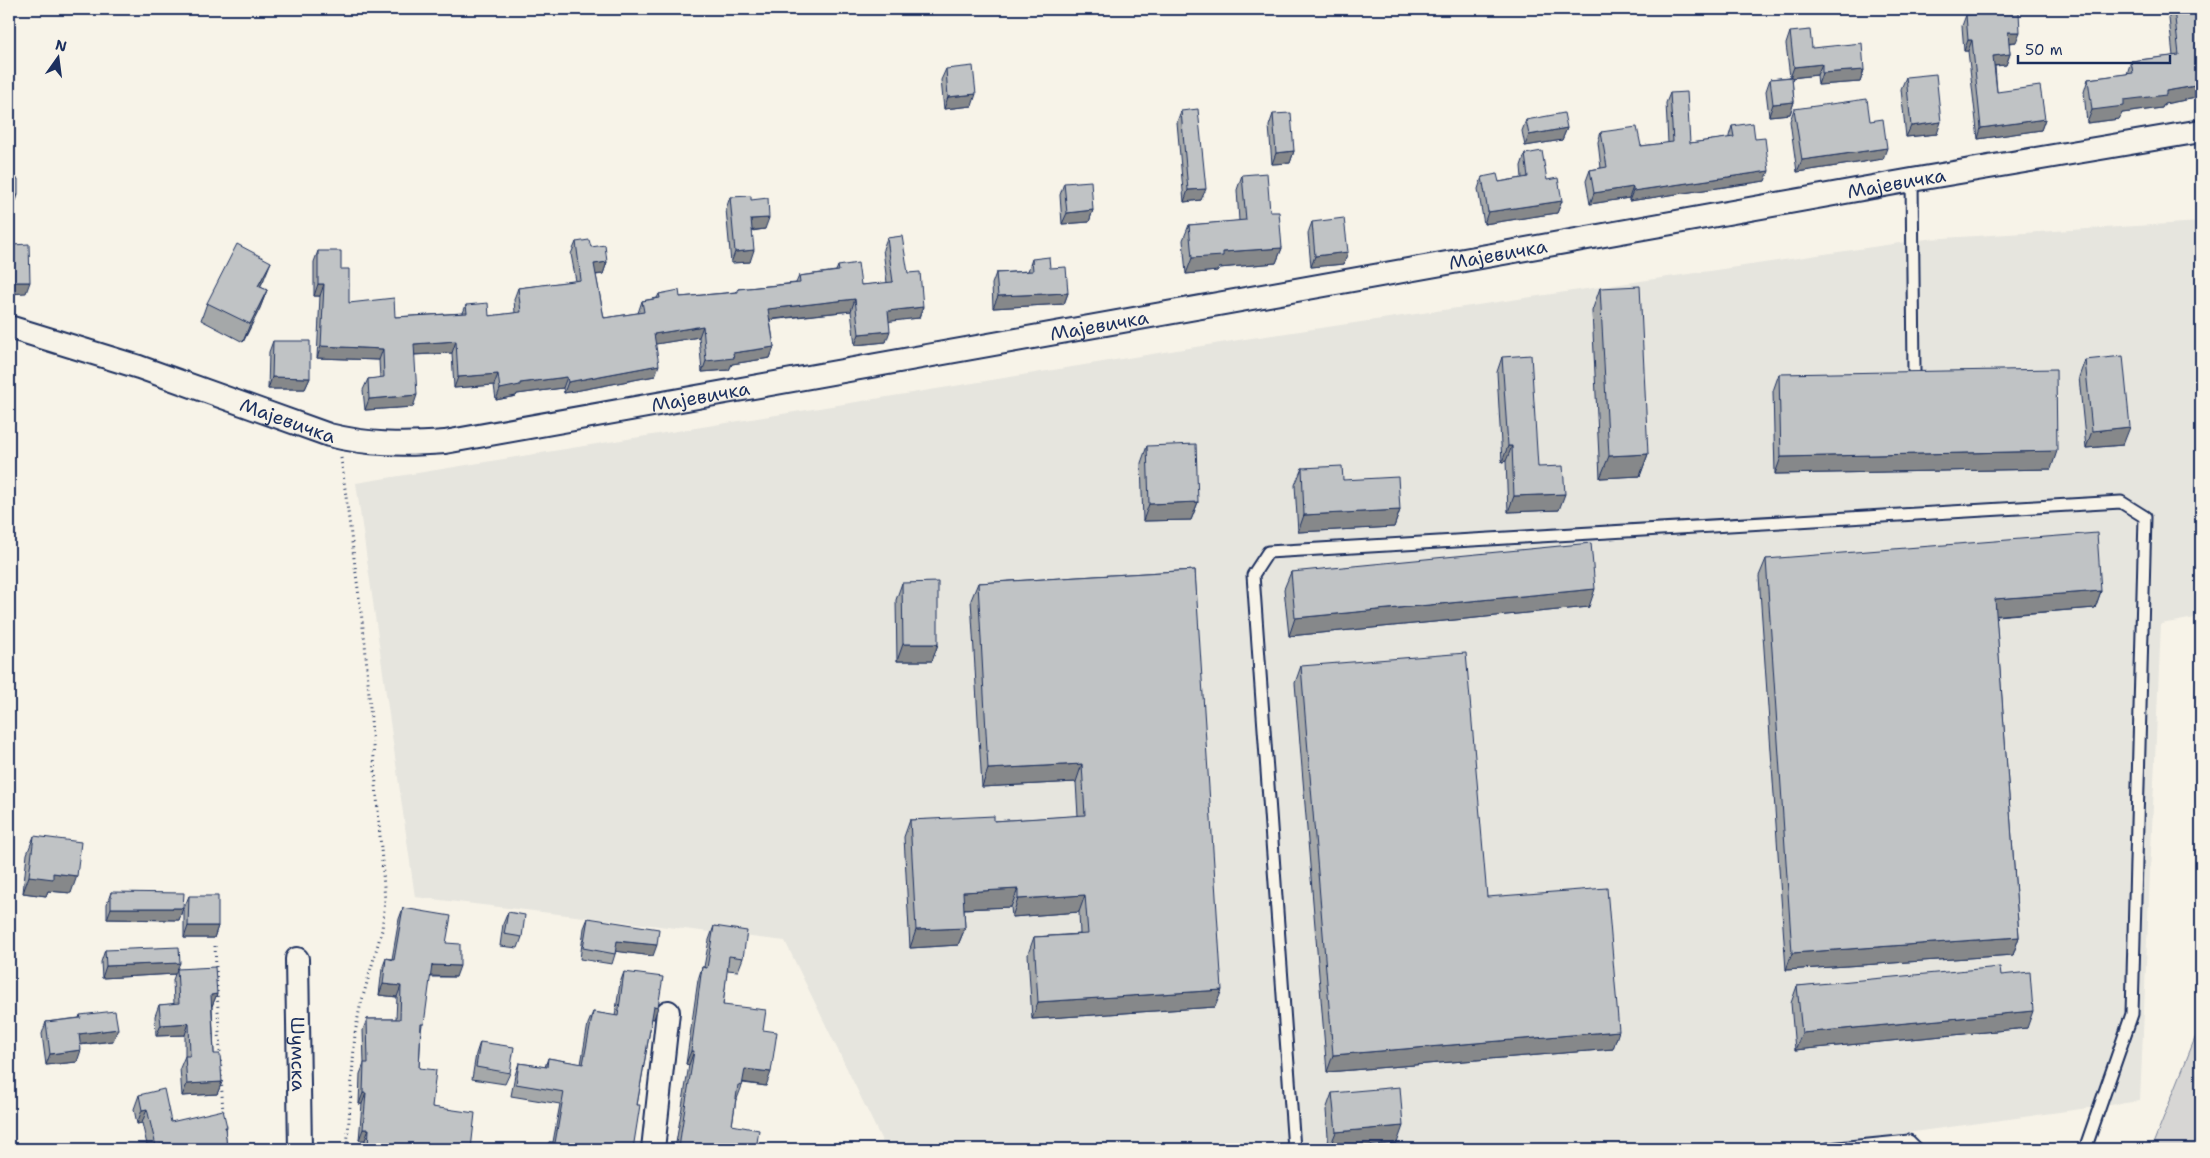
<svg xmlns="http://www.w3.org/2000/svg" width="2210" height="1158" font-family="'Shantell Sans',sans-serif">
	<rect width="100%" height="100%" fill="#f7f3e8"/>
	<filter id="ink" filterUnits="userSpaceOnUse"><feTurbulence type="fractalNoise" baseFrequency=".02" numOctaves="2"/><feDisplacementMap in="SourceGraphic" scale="10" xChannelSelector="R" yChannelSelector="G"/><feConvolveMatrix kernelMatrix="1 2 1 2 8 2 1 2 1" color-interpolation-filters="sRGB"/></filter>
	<g filter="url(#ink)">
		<!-- built -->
		<path fill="#e6e5de" d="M2201,222V617L2161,624L2140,1101L1869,1138L1878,1149H886L785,941L415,897L356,483L1245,339L1927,239Z"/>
		<!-- green -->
		<path fill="#d7d6d4" stroke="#798299" d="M2201,1023V1149H2151Z"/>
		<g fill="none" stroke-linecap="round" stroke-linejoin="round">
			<defs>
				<g id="lane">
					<path d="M1912,180L1914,371"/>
					<path d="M1294,1149L1253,575L1268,552L2121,502L2145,517L2132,1014L2085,1149"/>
					<path d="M1828,1149L1909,1141L1917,1149"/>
				</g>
				<g id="street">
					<path id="s1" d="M9,327L139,367L329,435C368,445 405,445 445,442L1912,180L2201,131"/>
					<path id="s2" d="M297,959L300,1149"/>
					<path d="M653,1149L668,1012"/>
				</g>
			</defs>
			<!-- lane casing -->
			<use href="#lane" stroke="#1b2f5e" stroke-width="15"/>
			<!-- street casing -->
			<use href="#street" stroke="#1b2f5e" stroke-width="26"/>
			<!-- path -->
			<g stroke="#1b2f5e" stroke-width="3" stroke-dasharray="1 4" stroke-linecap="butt">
				<path d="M341,458L365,643L385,900L382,930L360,1007L355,1033L347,1149"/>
				<path d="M215,946L223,1115"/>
			</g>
			<!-- lane -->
			<use href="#lane" stroke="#f7f3e8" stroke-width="11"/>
			<!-- street -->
			<use href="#street" stroke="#f7f3e8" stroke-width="22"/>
		</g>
		<!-- wall -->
		<g fill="#a5a8a9" stroke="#1b2f5e">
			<path d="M2168,9H2201V102H2197L2196,98L2164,104L2162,108L2122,113L2119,119L2087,123L2084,92L2088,79L2127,74L2131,61L2173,56Z"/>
			<path d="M1966,15L2016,42L2009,43L2010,54L2006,65L1995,66L1997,92L2045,119L2041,130L1978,139L1968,51H1964L1962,26Z"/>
			<path d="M1790,32L1812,48L1864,70L1860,82L1818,85L1817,75L1792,78L1794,102L1790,114L1769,116L1766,91L1770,79L1790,77L1786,44Z"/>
			<path d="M946,69L972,106L944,109L941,80Z"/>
			<path d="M1906,77L1937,134L1906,137L1901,89Z"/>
			<path d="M1670,93L1690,143L1729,138V136L1732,126L1755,139L1765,181L1629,201V198L1590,204L1586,181L1590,170L1601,168L1598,142L1601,132L1641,146L1668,143L1666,103Z"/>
			<path d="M1794,109L1883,159L1797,172L1790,121Z"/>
			<path d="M1181,111L1201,200L1184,202L1177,122Z"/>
			<path d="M1273,114L1294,151L1290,163L1272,164L1269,126Z"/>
			<path d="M1526,120L1567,128L1562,140L1525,146L1522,131Z"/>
			<path d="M1525,154L1547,180L1562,201L1557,213L1484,224L1478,189L1482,177L1499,182L1522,178L1521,166Z"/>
			<path d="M1242,175L1270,212L1282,248L1276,263L1219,268L1217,271L1186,274L1183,240L1189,225L1239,221L1237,190Z"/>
			<path d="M1064,183L1093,210L1089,222L1062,224L1060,195Z"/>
			<path d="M730,197L751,200L765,229L752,231L750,262L731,263L726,209Z"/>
			<path d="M1312,222L1348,252L1344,264L1311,267L1308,233Z"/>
			<path d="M887,238L908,273L919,318L889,321L886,342L855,345L851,311L770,320L774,347L770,358L732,364L729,370L702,372L699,337L655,344V376L564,393L563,388L517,394L516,396L496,400L494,385L454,388L452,353L414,355L413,407L365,410L363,390L368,379L380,378L379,360L317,358L320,296H314V262L318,251L341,269L349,303L395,317L463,313L466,305L489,316L515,313L514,299L518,288L576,281L571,254L576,242L591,247L607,262L603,274L596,275L604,318L638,313L642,301L657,298L659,294L680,297L736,292L738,289L796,283L799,276L836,271L838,266L861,285L887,283L883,249Z"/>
			<path d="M1032,259L1068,293L1064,304L993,308L992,284L996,273L1028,271Z"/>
			<path d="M264,279L260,287L267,290L260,308L243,342L201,320L207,303Z"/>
			<path d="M1600,288L1648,454L1640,476L1600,478L1592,311Z"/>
			<path d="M273,341L310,378L305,389H268L269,352Z"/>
			<path d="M1502,357L1538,467L1559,510L1508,512L1506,461L1502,462L1497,372Z"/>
			<path d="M2085,360L2123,445L2086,448L2079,377Z"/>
			<path d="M1779,374L2051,469L1775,474L1773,391Z"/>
			<path d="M1147,446L1198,502L1191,520L1143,521L1141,463Z"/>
			<path d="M1302,468L1343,480L1400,510L1394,527L1298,532L1295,485Z"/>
			<path d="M1766,559L2101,591L2095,608L1996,616L2019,937L2013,955L1786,970L1759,576Z"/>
			<path d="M1195,570L1215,1007L1032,1019L1028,954L1034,937L1080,934L1079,912L1012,917L1011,907L964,909L965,928L958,945L910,948L904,837L910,820L994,821L1078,816L1076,782L982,787L971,600L978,583Z"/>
			<path d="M1291,572L1589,607L1289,636L1284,589Z"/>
			<path d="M902,583L938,644L932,661H897L896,600Z"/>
			<path d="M1301,666L1487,897L1613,1049L1327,1072L1295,683Z"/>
			<path d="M34,836L71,893L48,891L46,896L23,893L27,854Z"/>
			<path d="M111,892L183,908L179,920L107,919V904Z"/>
			<path d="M189,896L218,926L214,938H184V908Z"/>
			<path d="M403,908L446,943L456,977H430L421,1031L419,1068L432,1107L471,1149H365V1140H359L362,1104H359L360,1074L364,1064L363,1030L367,1019H396L397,997L379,995L382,969L386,958L392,959L399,919Z"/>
			<path d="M508,912L522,937L518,948L500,946L503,924Z"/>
			<path d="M588,918L653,956L616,951L612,964L580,959L584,928Z"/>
			<path d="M714,926L743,958L738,971L727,970L723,1005L763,1030L766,1086L743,1083L737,1099H736L732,1125L756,1149H675L689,1065L686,1064L698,980L702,967H704L709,940Z"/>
			<path d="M105,950L177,969L217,994L212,1006L214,1054L222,1082L217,1094L182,1096L180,1068L185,1056V1035L156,1036L155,1016L159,1005L174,1004L173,980L175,974L102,978L101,962Z"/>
			<path d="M624,972L654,1019L652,1018L637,1105L633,1149H546L549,1142H553L560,1104L511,1096L515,1075L519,1063L545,1067L548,1058L581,1064L588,1024L593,1012L615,1016L620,983Z"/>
			<path d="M2001,975L2027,1028L1795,1050L1791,1003L1797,986Z"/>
			<path d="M80,1015L113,1041L80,1045L77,1062L46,1065L42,1034L46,1022L79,1018Z"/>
			<path d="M480,1042L510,1073L505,1084L472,1079L476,1054Z"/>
			<path d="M1332,1093L1397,1143L1329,1149L1326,1110Z"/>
			<path d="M139,1095L171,1122L227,1127L225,1131L227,1149H148L142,1123L137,1124L134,1109Z"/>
		</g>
		<!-- shaded-wall -->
		<g fill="#86888a" stroke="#1b2f5e">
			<path d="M2008,32H2020L2016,42L2004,43Z"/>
			<path d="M1968,40H1972L1968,51H1964Z"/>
			<path d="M2010,54L2006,65L1990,66L1993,56Z"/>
			<path d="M1822,64L1817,75L1790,78L1794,67Z"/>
			<path d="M1864,70L1860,82L1818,85L1822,73Z"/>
			<path d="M2201,85L2196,98L2164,104L2162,108L2122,113L2119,119L2087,123L2092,110L2124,100L2166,91Z"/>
			<path d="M2201,90V102H2197Z"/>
			<path d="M976,94L972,106L944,109L948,97Z"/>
			<path d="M1794,102L1790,114L1769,116L1773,104Z"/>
			<path d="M2045,119L2041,130L1978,139L1981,128Z"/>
			<path d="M1941,122L1937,134L1906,137L1911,126Z"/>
			<path d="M1567,128L1562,140L1525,146L1529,135Z"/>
			<path d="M1887,148L1883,159L1797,172L1802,160Z"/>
			<path d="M1294,151L1290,163L1272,164L1276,153Z"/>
			<path d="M1769,171L1765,181L1629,201L1633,191Z"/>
			<path d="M1633,187L1629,198L1590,204L1594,193Z"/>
			<path d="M1206,189L1201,200L1184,202L1188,190Z"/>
			<path d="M18,195L16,201H9V196Z"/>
			<path d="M1562,201L1557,213L1484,224L1488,212Z"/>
			<path d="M1093,210L1089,222L1062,224L1067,213Z"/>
			<path d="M769,218L765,229L747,231L751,219Z"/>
			<path d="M1282,248L1276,263L1219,268L1217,271L1186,274L1192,258L1223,252Z"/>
			<path d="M754,250L750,262L731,263L735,252Z"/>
			<path d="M1348,252L1344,264L1311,267L1315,256Z"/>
			<path d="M271,262L264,279L252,303L258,286Z"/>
			<path d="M607,262L603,274L590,275L594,264Z"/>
			<path d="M9,282H30L26,293L9,294Z"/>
			<path d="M318,284H324L320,296H314Z"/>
			<path d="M267,290L260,308L243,342L250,324Z"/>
			<path d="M1068,293L1064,304L993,308L998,296Z"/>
			<path d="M855,299L851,311L764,320L768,309Z"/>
			<path d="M923,307L919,318L884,322L888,311Z"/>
			<path d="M703,326L699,337L650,345L654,334Z"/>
			<path d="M890,331L886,342L855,345L859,334Z"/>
			<path d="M456,341L452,353L410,355L414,344Z"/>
			<path d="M321,346L383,349L379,360L317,358Z"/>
			<path d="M774,347L770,358L732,364L729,370L702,372L706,361L733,353Z"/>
			<path d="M659,365L655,376L564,393L568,382Z"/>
			<path d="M498,374L494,385L454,388L458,377Z"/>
			<path d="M272,377L310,378L305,389H268Z"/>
			<path d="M567,377L563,388L517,394L516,396L496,400L500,389L520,383Z"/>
			<path d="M417,395L413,407L365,410L369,399Z"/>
			<path d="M2130,427L2123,445L2086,448L2092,431Z"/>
			<path d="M1508,446H1512L1506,461L1502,462Z"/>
			<path d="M2057,451L2051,469L1775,474L1781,457Z"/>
			<path d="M1648,454L1640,476L1600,478L1609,456Z"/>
			<path d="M1565,494L1559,510L1508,512L1514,496Z"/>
			<path d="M1198,502L1191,520L1143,521L1149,504Z"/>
			<path d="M1400,510L1394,527L1298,532L1304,515Z"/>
			<path d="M1595,589L1589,607L1289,636L1295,618Z"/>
			<path d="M2101,591L2095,608L1989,616L1995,599Z"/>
			<path d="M903,644H938L932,661H897Z"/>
			<path d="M1082,764L1076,782L982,787L988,769Z"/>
			<path d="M53,873L77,876L71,893L48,891L46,896L23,893L29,876Z"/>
			<path d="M1018,889L1011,907L956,909L963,892Z"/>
			<path d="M1085,895L1079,912L1012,917L1018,899Z"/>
			<path d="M111,908H183L179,920L107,919Z"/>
			<path d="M188,926H218L214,938H184Z"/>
			<path d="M965,928L958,945L910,948L916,930Z"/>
			<path d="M2019,937L2013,955L1786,970L1792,953Z"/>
			<path d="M617,941L657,945L653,956L614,951Z"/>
			<path d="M180,963L175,974L102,978L106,966Z"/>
			<path d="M432,965L460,966L456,977L428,976Z"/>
			<path d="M383,984L401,986L397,997L379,995Z"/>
			<path d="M1222,990L1215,1007L1032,1019L1038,1002Z"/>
			<path d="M217,994L212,1006H207L211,995Z"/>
			<path d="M654,1006L658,1007L654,1019L649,1018Z"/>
			<path d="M2033,1011L2027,1028L1795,1050L1802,1033Z"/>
			<path d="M189,1023L185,1035L156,1036L161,1025Z"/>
			<path d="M118,1029L113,1041L75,1045L79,1034Z"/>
			<path d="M1619,1031L1613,1049L1327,1072L1333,1055Z"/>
			<path d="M81,1050L77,1062L46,1065L50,1054Z"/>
			<path d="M691,1051H694L689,1065L686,1064Z"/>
			<path d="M745,1069L771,1072L766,1086L741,1082Z"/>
			<path d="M222,1082L217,1094L182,1096L187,1084Z"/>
			<path d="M363,1093H366L362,1104H359Z"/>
			<path d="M147,1109L142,1123L137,1124L142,1110Z"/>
			<path d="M1403,1126L1397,1143L1329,1149L1336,1132Z"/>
			<path d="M363,1129H369L365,1140H359Z"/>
			<path d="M161,1144L159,1149H154L156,1146Z"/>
		</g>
		<!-- building -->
		<g fill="#c0c3c5" stroke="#1b2f5e">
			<path d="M2174,9H2201V88V85L2166,91V95L2124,100V106L2092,110L2088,79L2133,73L2131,61L2179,55Z"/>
			<path d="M2019,12L2020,32H2008L2010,54L1993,56L1997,92L2040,86L2045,119L1981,128L1972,40H1968L1966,15Z"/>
			<path d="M1810,30L1812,48L1862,43L1864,70L1822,73V64L1794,67L1790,32Z"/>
			<path d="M973,66L976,94L948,97L946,69Z"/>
			<path d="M1936,74L1941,122L1911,126L1906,77Z"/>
			<path d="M1792,77L1794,102L1773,104L1770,79Z"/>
			<path d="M1687,92L1690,143L1734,137L1732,126L1753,123L1755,139L1765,138L1769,171L1633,191V187L1594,193L1590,170L1607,167L1601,132L1637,127L1641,146L1673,142L1670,93Z"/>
			<path d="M1867,99L1870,121L1883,119L1887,148L1802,160L1794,109Z"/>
			<path d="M1198,109L1206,189L1188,190L1181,111Z"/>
			<path d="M1291,113L1294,151L1276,153L1273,114Z"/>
			<path d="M1564,113L1567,128L1529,135L1526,120Z"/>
			<path d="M1542,151L1547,180L1558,178L1562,201L1488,212L1482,177L1497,174L1499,182L1528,177L1525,154Z"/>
			<path d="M1267,173L1270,212H1279L1282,248L1223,252V256L1192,258L1189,225L1246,220L1242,175Z"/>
			<path d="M9,179H18V195L9,196Z"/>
			<path d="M1091,181L1093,210L1067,213L1064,183Z"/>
			<path d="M751,196V200L768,198L769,218L751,219L754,250L735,252L730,197Z"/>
			<path d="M1344,218L1348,252L1315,256L1312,222Z"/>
			<path d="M9,234H12V245L29,244L30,282H9Z"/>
			<path d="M902,236L908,273L920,272L923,307L888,311L890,331L859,334L855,299L768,309L774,347L733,353L734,358L706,361L703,326L654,334L659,365L568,382L567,377L520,383V385L500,389L498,374L458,377L456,341L414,344L417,395L369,399L368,379L384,377L383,349L321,346L324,284H318V251H341V269H349V303L394,298L395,317L467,313L466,305L488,303L489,316L521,312L518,288L581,280L576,242L589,240L591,247L605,245L607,262L594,264L604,318L644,312L642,301L660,298L659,294L679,290L680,297L738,292V289L800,283L799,276L839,271L838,266L858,263L861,285L893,282L887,238Z"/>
			<path d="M237,244L271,262L258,286L267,290L250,324L207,303Z"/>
			<path d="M1049,257L1050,268L1066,267L1068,293L998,296L996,273L1033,271L1032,259Z"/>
			<path d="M1640,286L1648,454L1609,456L1600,288Z"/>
			<path d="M273,341H310V378L272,377Z"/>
			<path d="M1531,355L1538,467L1563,466L1565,494L1514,496L1512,446H1508L1502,357Z"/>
			<path d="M2123,356L2130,427L2092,431L2085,360Z"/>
			<path d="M2056,369L2057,451L1781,457L1779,374Z"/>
			<path d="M1196,444L1198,502L1149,504L1147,446Z"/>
			<path d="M1342,466L1343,480L1398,477L1400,510L1304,515L1302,468Z"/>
			<path d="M2097,533L2101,591L1995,599L2019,937L1792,953L1766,559Z"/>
			<path d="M1591,543L1595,589L1295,618L1291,572Z"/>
			<path d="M1195,570L1222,990L1038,1002L1034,937L1088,934L1085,895L1018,899V889L963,892L965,928L916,930L910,820L994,816V821L1085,815L1082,764L988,769L978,583Z"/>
			<path d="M938,582V644H903L902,583Z"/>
			<path d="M1466,653L1487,897L1607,888L1619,1031L1333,1055L1301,666Z"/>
			<path d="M34,836L81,842L77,876L53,873V879L29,876Z"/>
			<path d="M111,892L184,893L183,908H111Z"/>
			<path d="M189,896H218V926H188Z"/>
			<path d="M403,908L451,916L446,943L460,944V966L432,965L424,1024H421L419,1068L436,1070L432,1107L475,1113L471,1149H368L369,1129H363L366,1093H363L364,1063H368L367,1019H400L401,986L383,984L386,958L394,960Z"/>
			<path d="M508,912L525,915L522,937L504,934Z"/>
			<path d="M588,918L659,929L657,945L617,941L615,954L583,948Z"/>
			<path d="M714,926L747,931L743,958L729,956L723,1005L766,1010L763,1030L777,1032L771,1072L745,1069L742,1086L738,1085L732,1125L759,1130L756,1149H679L681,1133L694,1051H691L702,967L707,968Z"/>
			<path d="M179,947L180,963L106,966L105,950Z"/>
			<path d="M215,967L217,994L211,995L214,1054H220L222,1082L187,1084L185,1056H190L189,1023L161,1025L159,1005L179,1003L177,969Z"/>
			<path d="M2000,967L2001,975L2030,972L2033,1011L1802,1033L1797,986Z"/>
			<path d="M624,972L663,977L658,1007L654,1006L637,1105H640L633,1149H548L549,1142L555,1143L564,1092L516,1084L519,1063L547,1067L548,1058L583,1064L593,1012L618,1016Z"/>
			<path d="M115,1011L118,1029L79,1034L81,1050L50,1054L46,1022L81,1018L80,1015Z"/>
			<path d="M480,1042L514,1047L510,1073L476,1067Z"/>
			<path d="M1400,1087L1403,1126L1336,1132L1332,1093Z"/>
			<path d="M164,1089L171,1122L223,1110L227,1127H225L227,1149H161V1144L156,1146L147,1109L142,1110L139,1095Z"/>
		</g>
	</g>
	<g text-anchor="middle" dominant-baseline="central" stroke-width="4" stroke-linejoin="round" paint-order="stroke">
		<!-- street labels -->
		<g font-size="19" fill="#1b2f5e" stroke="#f7f3e8">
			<text stroke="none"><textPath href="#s1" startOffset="1929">Мајевичка</textPath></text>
			<text stroke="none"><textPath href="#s1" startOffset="1524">Мајевичка</textPath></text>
			<text stroke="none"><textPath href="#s1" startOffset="1119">Мајевичка</textPath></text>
			<text stroke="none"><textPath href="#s1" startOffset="714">Мајевичка</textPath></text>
			<text stroke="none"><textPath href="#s1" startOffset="294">Мајевичка</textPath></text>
			<text stroke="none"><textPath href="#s2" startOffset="95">Шумска</textPath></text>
		</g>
	</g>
	<!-- margin -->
	<rect width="2210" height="1158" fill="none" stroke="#f7f3e8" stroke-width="30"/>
	<rect x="15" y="15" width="2180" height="1128" fill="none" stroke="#1b2f5e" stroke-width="2" filter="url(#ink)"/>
	<!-- north arrow -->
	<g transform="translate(58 58) rotate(14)" stroke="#f7f3e8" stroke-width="4" paint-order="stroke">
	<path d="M0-4L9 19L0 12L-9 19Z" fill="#1b2f5e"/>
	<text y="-8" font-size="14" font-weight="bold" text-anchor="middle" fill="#1b2f5e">N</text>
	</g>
	<!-- scale -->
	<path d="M2018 55v8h152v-8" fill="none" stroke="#1b2f5e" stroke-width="2.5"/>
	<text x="2025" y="55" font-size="15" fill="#1b2f5e" stroke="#f7f3e8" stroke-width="4" paint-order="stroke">50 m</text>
</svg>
